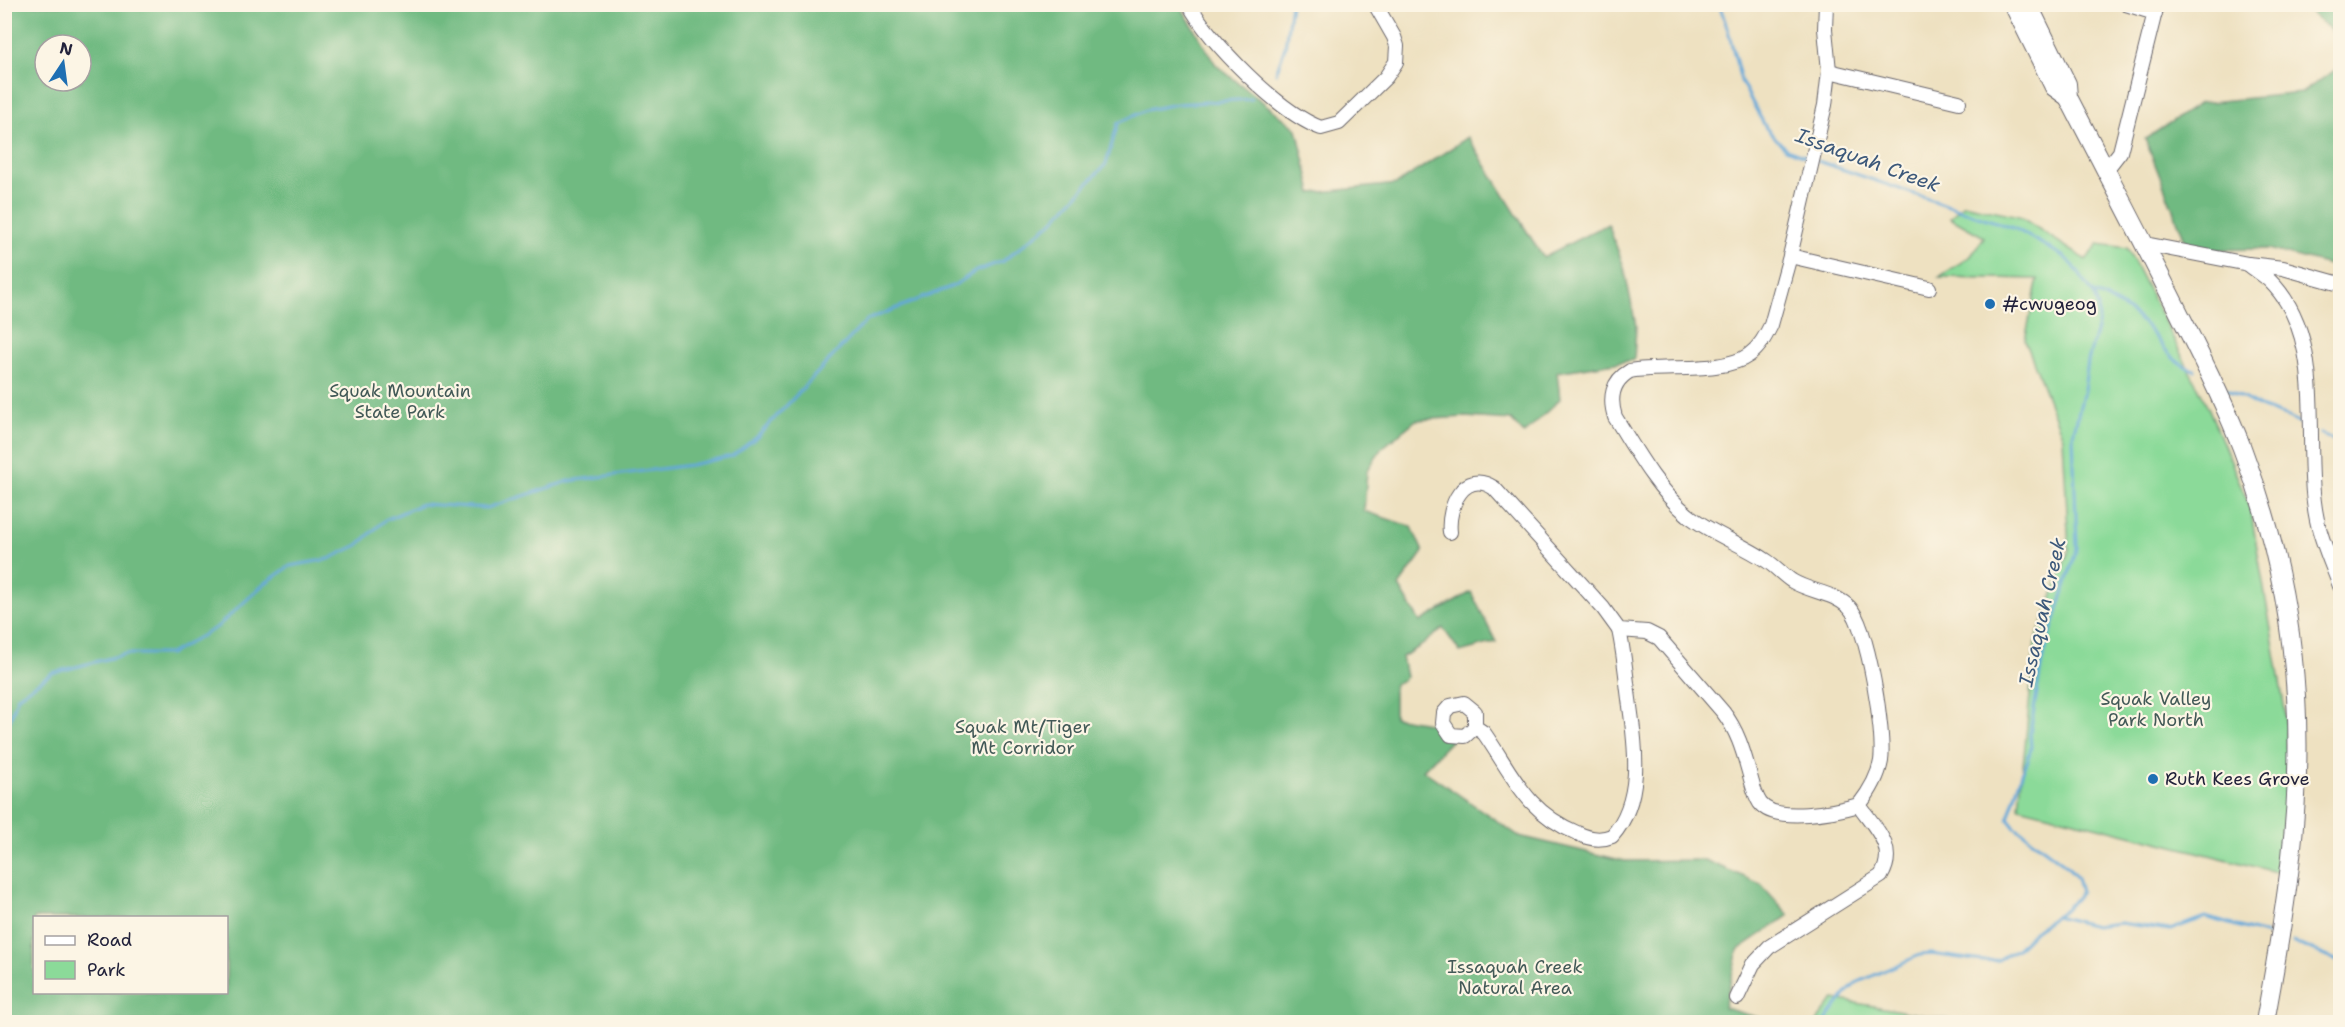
<svg xmlns="http://www.w3.org/2000/svg" width="2345" height="1027" font-family="'Shantell Sans',sans-serif">
	<rect width="100%" height="100%" fill="#fcf5e5"/>
	<filter id="ink" filterUnits="userSpaceOnUse"><feTurbulence type="fractalNoise" baseFrequency=".0167" numOctaves="2"/><feDisplacementMap in="SourceGraphic" scale="12" xChannelSelector="R" yChannelSelector="G"/><feConvolveMatrix kernelMatrix="1 2 1 2 8 2 1 2 1" color-interpolation-filters="sRGB"/></filter>
	<filter id="wash" filterUnits="userSpaceOnUse"><feTurbulence type="fractalNoise" baseFrequency=".008" numOctaves="4" result="noise"/><feDisplacementMap in="SourceGraphic" scale="24" xChannelSelector="R" yChannelSelector="G"/><feGaussianBlur stdDeviation="1.35" result="paint"/><feColorMatrix in="noise" values="0 0 0 0 0 0 0 0 0 0 0 0 0 0 0 0 0 1.4 0 .05"/><feComposite in="paint" operator="in"/></filter>
	<g filter="url(#wash)">
		<rect width="100%" height="100%" fill="#eee1c1"/>
		<!-- green -->
		<g fill="#8bda99" stroke="#567e6a" stroke-width="1.5">
			<path d="M1963,204L2019,216L2086,260L2098,244L2127,248L2208,407L2250,507L2285,711L2287,775L2280,873L2019,807L2035,644L2069,550L2063,438L2025,340L2038,279L1939,277L1971,256L1984,237L1950,218Z"/>
			<path d="M1834,999L1961,1022H1816Z"/>
		</g>
		<!-- forest -->
		<g fill="#70ba81" stroke="#496e5e" stroke-width="1.5" fill-rule="evenodd">
			<path d="M5,5H1180L1216,65L1297,129L1312,193L1397,184L1468,137L1543,257L1608,224L1624,267L1636,326L1634,360L1557,372L1560,399L1524,434L1511,420L1465,417L1416,420L1381,449L1367,471L1364,511L1412,527L1423,552L1399,586L1420,622L1471,592L1496,642L1460,652L1443,628L1421,646L1402,657L1406,677L1394,686V717L1439,725L1451,741L1423,770L1519,836L1625,861L1705,860L1761,884L1789,915L1738,950L1724,1008L1774,1022H5ZM45,45H81V81H45ZM34,918H226V992H34Z"/>
			<path d="M2302,5H2340V38Z"/>
			<path d="M2340,67V268L2268,249L2189,250L2145,139L2200,103L2301,93Z"/>
		</g>
		<g fill="none" stroke-linecap="round" stroke-linejoin="round">
			<!-- stream -->
			<g stroke="#64a8d9" stroke-width="3">
				<path d="M1719,4L1728,30L1741,81L1766,128L1786,149L1809,157"/>
				<path d="M1276,73L1285,47L1291,4"/>
				<path d="M1818,161L2016,229L2063,256L2073,265L2094,295L2098,308L2099,321L2088,361L2084,390L2073,435L2077,548L2042,661L2030,733L2031,747L2028,760L2022,773L2008,818L2015,827L2068,867L2077,878L2081,892L2067,908L2036,930L2017,949L1998,960L1983,961L1931,954L1920,955L1856,983L1845,995L1825,1022"/>
				<path d="M2093,293C2111,300 2132,311 2146,326C2162,343 2170,363 2195,370"/>
				<path d="M2226,389L2262,408L2291,418L2305,426"/>
				<path d="M2320,433L2332,439L2340,440"/>
				<path d="M4,737L18,696L52,673L126,654H170L217,627L264,584L290,566L329,559L358,545L385,520L422,504L487,508L569,481L690,465L732,456L757,437L867,320L953,286L976,271L1003,261L1052,222L1106,164L1118,123L1146,110L1177,104L1252,99"/>
				<path d="M2056,916L2095,926L2120,923L2170,930L2205,917L2268,935"/>
				<path d="M2293,942L2340,962"/>
			</g>
		</g>
	</g>
	<g filter="url(#ink)">
		<g fill="none" stroke-linecap="round" stroke-linejoin="round">
			<defs>
				<g id="minor">
					<path d="M1189,4C1210,43 1280,113 1321,128L1339,123L1386,77L1396,62L1397,46L1394,37L1375,4"/>
					<path d="M1826,4L1825,29L1829,71L1825,105L1790,256L1771,325C1765,337 1760,347 1749,355C1723,374 1663,365 1630,371C1612,381 1609,398 1615,417C1636,451 1657,489 1688,515C1712,534 1742,544 1767,561C1776,567 1783,575 1792,581C1810,592 1833,592 1849,607C1868,626 1885,733 1881,761C1878,778 1870,791 1859,805"/>
					<path d="M2126,4L2155,13"/>
					<path d="M1829,71L1959,102"/>
					<path d="M2106,170L2120,152L2157,4"/>
					<path d="M2145,244L2248,264L2283,268L2340,284"/>
					<path d="M1790,256L1929,288"/>
					<path d="M2248,264C2255,270 2264,275 2270,281C2330,340 2301,446 2317,520C2322,543 2332,564 2340,586"/>
					<path d="M1450,532C1447,507 1464,468 1494,488L1603,608L1619,630L1647,632L1659,638L1723,712C1737,730 1743,750 1749,772C1752,782 1754,794 1760,803C1775,824 1838,811 1859,805"/>
					<path d="M1475,727V712L1464,703L1450,706L1444,713L1443,723L1451,735L1465,736L1475,727L1484,733C1514,776 1525,811 1577,833C1589,839 1600,841 1612,836C1645,798 1635,744 1629,699C1626,676 1624,653 1619,630"/>
					<path d="M1737,998L1753,964L1769,947L1881,876C1898,848 1875,828 1859,805"/>
				</g>
				<g id="major">
					<path d="M2013,4L2054,87L2068,97"/>
					<path d="M2028,4L2067,84L2068,97C2106,171 2145,244 2182,319C2204,362 2225,404 2242,448C2272,526 2291,612 2296,696C2303,808 2285,913 2265,1022"/>
				</g>
			</defs>
			<!-- minor casing -->
			<use href="#minor" stroke="#69656a" stroke-width="16"/>
			<!-- major casing -->
			<use href="#major" stroke="#69656a" stroke-width="20"/>
			<!-- minor -->
			<use href="#minor" stroke="#fff" stroke-width="14"/>
			<!-- major -->
			<use href="#major" stroke="#fff" stroke-width="18"/>
		</g>
	</g>
	<!-- markers -->
	<g fill="#1f6fb2" stroke="#fcf5e5" stroke-width="2">
		<circle cx="1990" cy="304" r="6"/>
		<circle cx="2153" cy="779" r="6"/>
	</g>
	<g text-anchor="middle" dominant-baseline="central" stroke-width="4.5" stroke-linejoin="round" paint-order="stroke">
		<!-- poi labels -->
		<g font-size="18" fill="#22223b" stroke="#fcf5e5" text-anchor="start">
			<text x="2002" y="304">#cwugeog</text>
			<text x="2165" y="779">Ruth Kees Grove</text>
		</g>
		<!-- park labels -->
		<g font-size="18" fill="#425957" stroke="#fcf5e5">
			<text x="400" y="391">Squak Mountain<tspan x="400" dy="21">State Park</tspan></text>
			<text x="2156" y="699">Squak Valley<tspan x="2156" dy="21">Park North</tspan></text>
			<text x="1023" y="727">Squak Mt/Tiger<tspan x="1023" dy="21">Mt Corridor</tspan></text>
			<text x="1515" y="967">Issaquah Creek<tspan x="1515" dy="21">Natural Area</tspan></text>
		</g>
		<!-- water labels -->
		<g font-size="20" font-style="italic" fill="#3c587a" stroke="#fcf5e5">
			<text transform="translate(1868 160) rotate(20)">Issaquah Creek</text>
			<text transform="translate(2042 612) rotate(-77)">Issaquah Creek</text>
		</g>
	</g>
	<!-- margin -->
	<rect width="2345" height="1027" fill="none" stroke="#fcf5e5" stroke-width="24"/>
	<!-- legend -->
	<rect x="33" y="916" width="195" height="78" fill="#fcf5e5" stroke="#a5a1a1" stroke-width="1.5"/>
	<rect x="45" y="936" width="30" height="9" fill="#ffffff" stroke="#a5a1a1" stroke-width="1.5"/>
	<text x="87" y="946" font-size="18" fill="#22223b">Road</text>
	<rect x="45" y="961" width="30" height="18" fill="#8bda99" stroke="#a5a1a1" stroke-width="1.5"/>
	<text x="87" y="976" font-size="18" fill="#22223b">Park</text>
	<!-- north arrow -->
	<g transform="translate(63 63) rotate(13)"><circle r="28" fill="#fcf5e5" stroke="#a5a1a1" stroke-width="1.5"/>
	<path d="M0-4.5L10 22L0 15L-10 22Z" fill="#1f6fb2"/>
	<text y="-9" font-size="16" font-weight="bold" text-anchor="middle" fill="#22223b">N</text>
	</g>
</svg>
